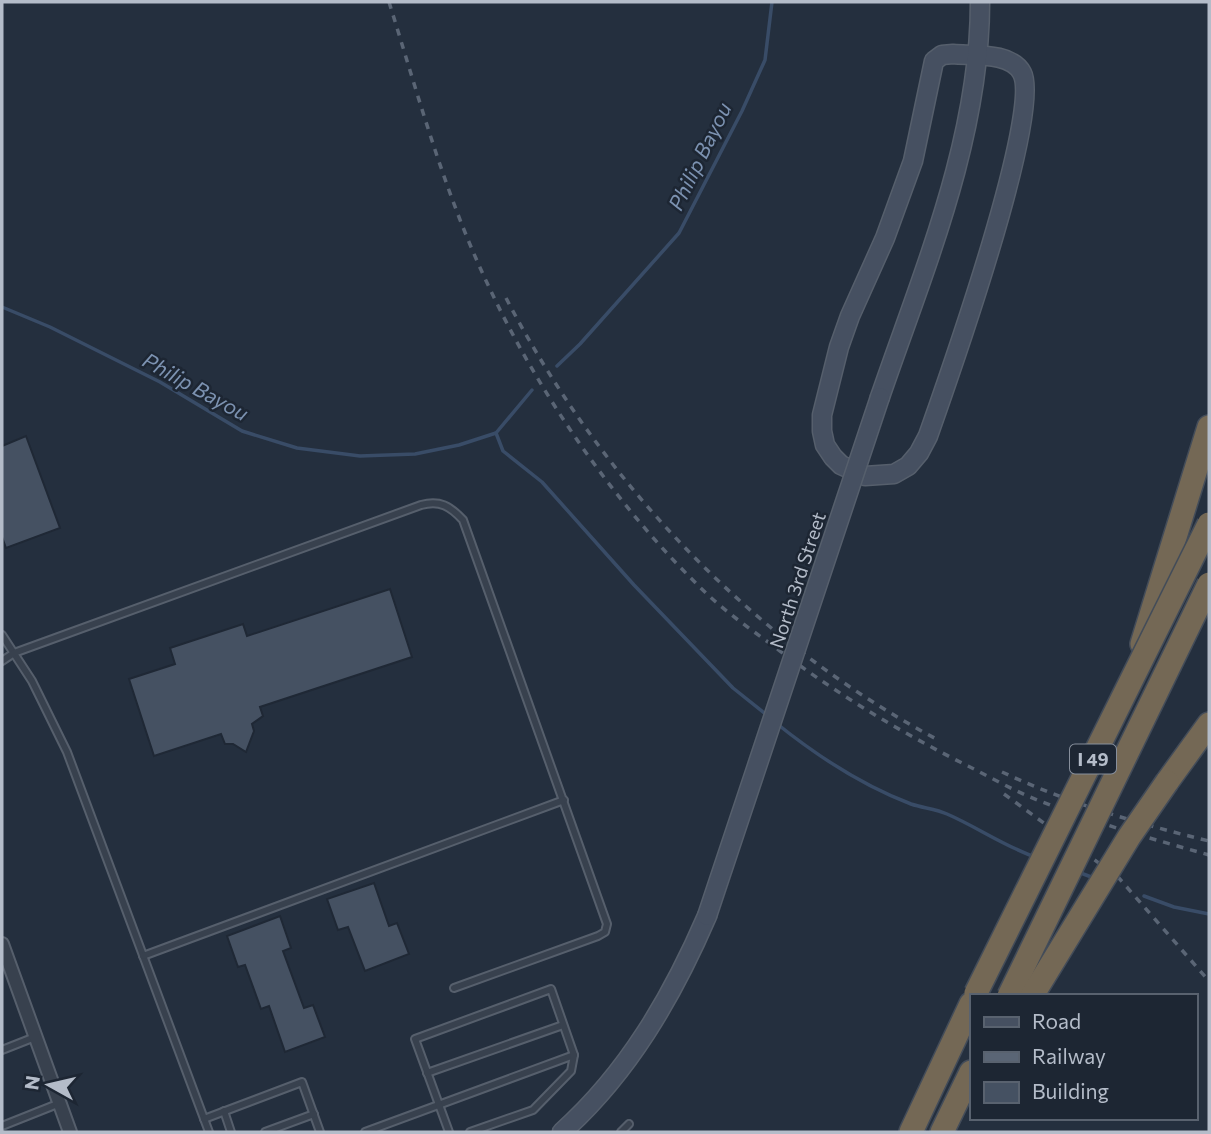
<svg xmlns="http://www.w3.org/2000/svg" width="1211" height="1134" font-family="Commissioner,sans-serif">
	<rect width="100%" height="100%" fill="#242f3e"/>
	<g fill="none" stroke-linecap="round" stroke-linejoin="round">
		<!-- stream -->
		<g stroke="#394c67" stroke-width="3.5">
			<path d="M2,307L50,327L160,382L242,431L297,448L360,456L415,454L459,445L496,433L532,390"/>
			<path d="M557,366L580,344L679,233L742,111L765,60L772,2"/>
			<path d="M496,433L503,451L542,482L634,585L733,688L768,716"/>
			<path d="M776,723C817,756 861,785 911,804C923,808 936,809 947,814C977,827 1004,846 1035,857"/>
			<path d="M1078,872L1094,878"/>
			<path d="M1144,896L1174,907L1209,914"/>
		</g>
	</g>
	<!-- building -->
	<g fill="#455162" stroke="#1f2835" stroke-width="2">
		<path d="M26,436L60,528L6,548L2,537V446Z"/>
		<path d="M390,589L412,657L260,707L263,716L252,724L254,731L246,752L233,744H225L221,734L154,756L129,679L175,664L170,648L243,624L247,636Z"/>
		<path d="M374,883L389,926L397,923L409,954L365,971L348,927L338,930L327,899Z"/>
		<path d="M280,916L291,948L283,951L304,1008L313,1005L325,1037L285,1052L269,1006L261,1009L245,965L238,967L227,936Z"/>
	</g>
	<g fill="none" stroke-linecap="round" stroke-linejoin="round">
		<defs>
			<g id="lane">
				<path d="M2,635L32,681L67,752L209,1132"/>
				<path d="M2,661L14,653L421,505C440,500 450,506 463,520L607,924L605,932L598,936L454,988"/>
				<path d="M143,956L564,800"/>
				<path d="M2,1050L35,1037"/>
				<path d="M427,1073L563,1025"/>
				<path d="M224,1111L231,1132"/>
				<path d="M204,1119L302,1082L320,1132"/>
				<path d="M2,1126L60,1103"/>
				<path d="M265,1132L314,1114"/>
				<path d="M365,1132L574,1055"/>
				<path d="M449,1132L415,1039L551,989L574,1055L571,1071L533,1110L470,1132"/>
				<path d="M621,1132L629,1124"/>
			</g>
			<path id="street" d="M2,944L70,1132"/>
			<g id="secondary">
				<path d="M953,54C973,56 1011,52 1022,73C1043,112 947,382 928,436L919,453L908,466L894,474L865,476L841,465L833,457L825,445L822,431V415L839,347L850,316L885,238L913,161L934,61L942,55Z"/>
				<path d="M880,397C924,269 980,139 980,2"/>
				<path d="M562,1132C628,1073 672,997 707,916"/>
			</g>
			<g id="highway">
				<path d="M1142,644L1209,427"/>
				<path d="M1167,782L1209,724"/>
				<path d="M911,1132L971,1004"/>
				<path d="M942,1132L971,1072"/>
			</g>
		</defs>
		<!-- lane casing -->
		<use href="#lane" stroke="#565f6c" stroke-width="10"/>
		<!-- street casing -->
		<use href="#street" stroke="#565f6c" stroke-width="16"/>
		<!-- secondary casing -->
		<use href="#secondary" stroke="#565f6c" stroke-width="21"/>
		<!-- highway casing -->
		<use href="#highway" stroke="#434c59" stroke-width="26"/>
		<!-- lane -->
		<use href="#lane" stroke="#38414e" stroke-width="6"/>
		<!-- street -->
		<use href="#street" stroke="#38414e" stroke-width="12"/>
		<!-- secondary -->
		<use href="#secondary" stroke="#465061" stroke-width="18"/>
		<!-- highway -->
		<use href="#highway" stroke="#746855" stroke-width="23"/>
		<!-- rail -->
		<g stroke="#5a6575" stroke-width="3.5" stroke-dasharray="7 7" stroke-linecap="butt">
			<path d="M389,2C419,98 445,195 489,287C540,396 619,510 706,593C729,615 755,632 780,651C840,696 902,733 968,766C988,776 1009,788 1030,797C1088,821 1149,838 1209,855"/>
			<path d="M506,298C603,484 753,642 940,741"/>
			<path d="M1002,772C1068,803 1139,824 1209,841"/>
			<path d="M1004,794L1118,877L1209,981"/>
		</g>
		<defs>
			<path id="secondary-bridge" d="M707,916L880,397"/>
			<g id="highway-bridge">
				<path d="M976,993L1209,524"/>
				<path d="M1009,996L1209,584"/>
				<path d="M1032,996L1129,837L1167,782"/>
			</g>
		</defs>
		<!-- secondary-bridge casing -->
		<use href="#secondary-bridge" stroke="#565f6c" stroke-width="21" stroke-linecap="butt"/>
		<!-- highway-bridge casing -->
		<use href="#highway-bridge" stroke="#434c59" stroke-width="26" stroke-linecap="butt"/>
		<!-- secondary-bridge -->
		<use href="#secondary-bridge" stroke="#465061" stroke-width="18"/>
		<!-- highway-bridge -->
		<use href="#highway-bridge" stroke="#746855" stroke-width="23"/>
	</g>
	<g text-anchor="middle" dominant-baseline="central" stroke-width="5" stroke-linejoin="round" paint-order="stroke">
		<!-- shield labels -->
		<rect fill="#1d2633" stroke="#878f9c" stroke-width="2" x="1070" y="744.5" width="46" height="29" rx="5"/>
		<g font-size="18" font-weight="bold" fill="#b4bcc9">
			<text x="1093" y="759">I 49</text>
		</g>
		<!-- street labels -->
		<g font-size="19" fill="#b4bcc9" stroke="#1d2633">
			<text transform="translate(797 580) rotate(-72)">North 3rd Street</text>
		</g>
		<!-- water labels -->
		<g font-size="21" font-style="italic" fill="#7c92b1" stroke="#1d2633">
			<text transform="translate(699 156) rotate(-64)">Philip Bayou</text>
			<text transform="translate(196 386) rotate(29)">Philip Bayou</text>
		</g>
	</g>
	<!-- border -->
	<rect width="1211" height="1134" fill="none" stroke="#b4bcc9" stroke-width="7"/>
	<!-- legend -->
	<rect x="970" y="994" width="228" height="126" fill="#1d2633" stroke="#59626f" stroke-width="2"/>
	<rect x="984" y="1017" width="35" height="10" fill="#465061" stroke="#59626f" stroke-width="2"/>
	<text x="1032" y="1029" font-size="21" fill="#b4bcc9">Road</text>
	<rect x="984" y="1052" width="35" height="10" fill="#5a6575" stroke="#59626f" stroke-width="2"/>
	<text x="1032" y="1064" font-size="21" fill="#b4bcc9">Railway</text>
	<rect x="984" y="1082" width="35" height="21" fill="#455162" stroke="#59626f" stroke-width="2"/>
	<text x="1032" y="1099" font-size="21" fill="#b4bcc9">Building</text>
	<!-- north arrow -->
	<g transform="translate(49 1085) rotate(278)" stroke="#1d2633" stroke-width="5" paint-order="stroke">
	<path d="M0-5L12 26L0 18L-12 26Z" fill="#b4bcc9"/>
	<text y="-10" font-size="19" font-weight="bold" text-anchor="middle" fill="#b4bcc9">N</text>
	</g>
</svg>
